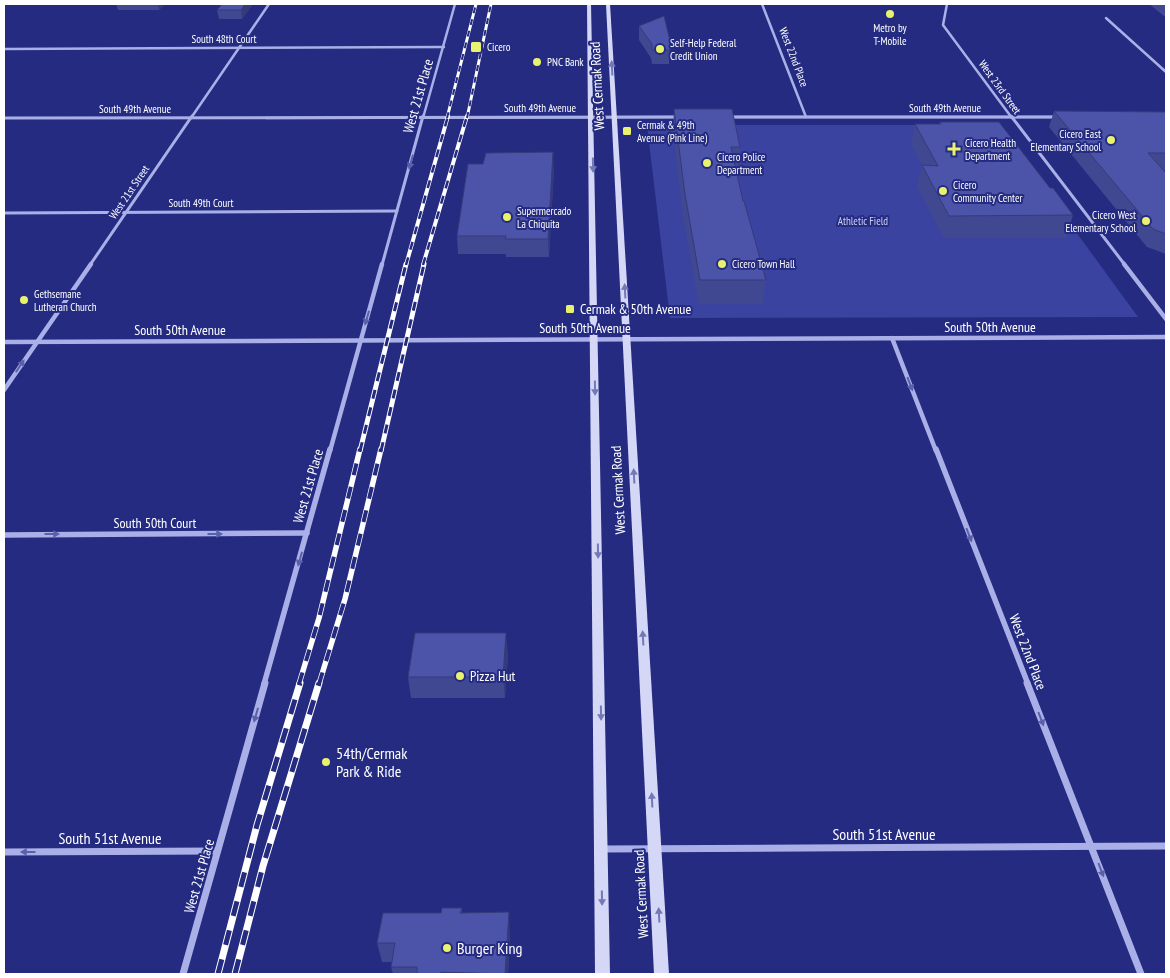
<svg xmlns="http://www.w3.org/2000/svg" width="1170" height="978" font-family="'PT Sans Narrow',sans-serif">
	<rect width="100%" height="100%" fill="#242b81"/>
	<!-- green -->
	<path fill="#3b43a0" d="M647,125H998L1138,317L670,318Z"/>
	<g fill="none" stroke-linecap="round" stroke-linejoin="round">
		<!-- minor-far4 -->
		<g stroke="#aab0e7" stroke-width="2.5">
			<path d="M762,4L806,117"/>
			<path d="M947,4L943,25L1012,118"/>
			<path d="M1106,18L1166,72"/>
			<path d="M4,49L444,47"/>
			<path d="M727,117H1058"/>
			<path d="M191,118L269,4"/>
			<path d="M266,118L678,117"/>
			<path d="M423,118L455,4"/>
		</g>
		<!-- minor-far3 -->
		<g stroke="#aab0e7" stroke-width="3">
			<path d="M1011,116L1125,265"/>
			<path d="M727,117H1058"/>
			<path d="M4,118L678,117"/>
			<path d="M4,213L397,211"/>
			<path d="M90,265L192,116"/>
			<path d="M382,265L423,116"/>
		</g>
		<!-- minor-far2 -->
		<g stroke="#aab0e7" stroke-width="4.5">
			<path d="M1124,264L1166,319"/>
			<path d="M892,338L936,451"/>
			<path d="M4,342L1166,337"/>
			<path d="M4,390L91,264"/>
			<path d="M330,451L382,264"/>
		</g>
		<!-- minor-far1 -->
		<g stroke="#aab0e7" stroke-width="5.5">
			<path d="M936,449L1028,684"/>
			<path d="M4,535L307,533"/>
			<path d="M264,684L330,449"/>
		</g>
		<!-- minor -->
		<g stroke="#aab0e7" stroke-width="7">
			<path d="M1027,683L1141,974"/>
			<path d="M602,849L1166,846"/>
			<path d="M4,852L217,851"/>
			<path d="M183,974L265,683"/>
		</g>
		<!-- secondary -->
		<g fill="#d4d7f6" fill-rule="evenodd">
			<path d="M587,4H591L610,974H595Z"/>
			<path d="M606,4H610L669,974H654Z"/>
		</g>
		<defs>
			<g id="rail-far4">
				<path d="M447,118L476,4"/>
				<path d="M467,118L491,4"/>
			</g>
			<g id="rail-far3">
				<path d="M406,265L448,116"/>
				<path d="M423,265L467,116"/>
			</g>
			<g id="rail-far2">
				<path d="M360,451L406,264"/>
				<path d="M381,451L424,264"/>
			</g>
			<g id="rail-far1">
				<path d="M299,684L319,618L360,449"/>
				<path d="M319,684L345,599L381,449"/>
			</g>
			<g id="rail">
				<path d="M218,974L257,825L300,683"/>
				<path d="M235,974L263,866L319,683"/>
			</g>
		</defs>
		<!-- rail-far4 casing -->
		<use href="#rail-far4" stroke="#fff" stroke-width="3"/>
		<!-- rail-far3 casing -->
		<use href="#rail-far3" stroke="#fff" stroke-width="4"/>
		<!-- rail-far2 casing -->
		<use href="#rail-far2" stroke="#fff" stroke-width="5"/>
		<!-- rail-far1 casing -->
		<use href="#rail-far1" stroke="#fff" stroke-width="5.5"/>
		<!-- rail casing -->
		<use href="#rail" stroke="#fff" stroke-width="7"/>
		<!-- rail-far4 -->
		<use href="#rail-far4" stroke="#242b81" stroke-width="2" stroke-dasharray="6" stroke-linecap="butt"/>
		<!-- rail-far3 -->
		<use href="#rail-far3" stroke="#242b81" stroke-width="2.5" stroke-dasharray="8" stroke-linecap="butt"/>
		<!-- rail-far2 -->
		<use href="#rail-far2" stroke="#242b81" stroke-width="3" stroke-dasharray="9" stroke-linecap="butt"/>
		<!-- rail-far1 -->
		<use href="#rail-far1" stroke="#242b81" stroke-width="4" stroke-dasharray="12" stroke-linecap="butt"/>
		<!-- rail -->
		<use href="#rail" stroke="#242b81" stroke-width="5" stroke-dasharray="15" stroke-linecap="butt"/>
	</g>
	<!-- wall -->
	<g fill="#414892">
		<path d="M116,4H165L159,10H118Z"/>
		<path d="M253,4L242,19H219L217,10Z"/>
		<path d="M1149,4H1166V16H1164Z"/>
		<path d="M639,26L670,41L669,64H652L651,58L639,40Z"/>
		<path d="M674,109L740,147L738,168H736L743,201L766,280L763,304H699L683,217L673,129Z"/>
		<path d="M1054,111L1166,112V170H1164L1166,173V254L1147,247L1049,127Z"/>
		<path d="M940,122L1050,188L1073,215L1066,238H944L917,187L922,165L911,145L915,124H939Z"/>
		<path d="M483,164L554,169L549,257H506V254H458L457,236Z"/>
		<path d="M508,654L505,698H411L408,677Z"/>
		<path d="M462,908V913L510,932L508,974H393L391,967L392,962H382L377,943L441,913Z"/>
	</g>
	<!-- shaded-wall -->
	<g fill="#353b77">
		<path d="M158,4H165L159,10Z"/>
		<path d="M245,4H253L242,19L241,10Z"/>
		<path d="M553,152L554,169L549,257L548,239Z"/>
		<path d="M506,633L508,654L505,698L503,677Z"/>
		<path d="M509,912L510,932L508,974H505Z"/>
	</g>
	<!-- building -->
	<g fill="#4c54aa" stroke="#353b77">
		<path d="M222,4H245L241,10H217Z"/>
		<path d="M664,16L670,41V50H652V44L639,26Z"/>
		<path d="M674,109H732L740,147H731L743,201H744L766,280H700L685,194Z"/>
		<path d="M1054,111L1166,112V153H1148L1166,173V234L1153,229Z"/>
		<path d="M940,122H999L1050,188H1053L1073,215L949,216L922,165L938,166L915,124H941Z"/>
		<path d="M553,152L548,239H505L506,236H457L468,164H483L486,153Z"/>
		<path d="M415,633H506L503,677H408Z"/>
		<path d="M442,908H462L460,913L509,912L505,974L441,972L440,974H417V967H391L395,943H377L383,913H441Z"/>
	</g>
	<!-- one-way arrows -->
	<defs><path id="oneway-solid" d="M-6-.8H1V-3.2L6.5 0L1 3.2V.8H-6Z" transform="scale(1.25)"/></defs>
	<g fill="#7378b6">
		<use href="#oneway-solid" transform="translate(612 68) rotate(-93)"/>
		<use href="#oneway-solid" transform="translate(593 165) rotate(89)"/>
		<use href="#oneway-solid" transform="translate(625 291) rotate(-93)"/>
		<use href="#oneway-solid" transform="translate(595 388) rotate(89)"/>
		<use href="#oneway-solid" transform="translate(634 476) rotate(-93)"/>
		<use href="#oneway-solid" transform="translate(598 551) rotate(89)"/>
		<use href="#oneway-solid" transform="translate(643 638) rotate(-93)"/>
		<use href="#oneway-solid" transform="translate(601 713) rotate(89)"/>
		<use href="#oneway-solid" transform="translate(652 800) rotate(-93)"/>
		<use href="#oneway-solid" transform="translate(602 898) rotate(89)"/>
		<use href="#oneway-solid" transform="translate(659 915) rotate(-93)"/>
	</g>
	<g fill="#5a60aa">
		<use href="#oneway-solid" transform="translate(411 162) rotate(106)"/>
		<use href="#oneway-solid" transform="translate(367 318) rotate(106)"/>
		<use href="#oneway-solid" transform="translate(20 366) rotate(-56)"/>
		<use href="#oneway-solid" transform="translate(910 384) rotate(69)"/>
		<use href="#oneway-solid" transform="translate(52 534)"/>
		<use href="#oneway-solid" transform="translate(215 534)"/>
		<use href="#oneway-solid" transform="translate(969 535) rotate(69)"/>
		<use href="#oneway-solid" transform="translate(300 559) rotate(106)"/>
		<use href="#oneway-solid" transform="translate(256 715) rotate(106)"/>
		<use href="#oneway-solid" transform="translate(1041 719) rotate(69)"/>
		<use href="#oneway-solid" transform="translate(28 852) rotate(180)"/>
		<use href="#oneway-solid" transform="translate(1101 870) rotate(69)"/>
	</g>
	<!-- markers -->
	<g fill="#e8f26e" stroke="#242b81" stroke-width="2">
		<circle cx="890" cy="14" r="5"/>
		<rect x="470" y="41" width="12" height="12" rx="2.5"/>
		<circle cx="660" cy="49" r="5"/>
		<circle cx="537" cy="62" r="5"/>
		<rect x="622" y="126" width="10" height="10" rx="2.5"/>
		<circle cx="1111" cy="140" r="5"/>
		<path d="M951.5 141.5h5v5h5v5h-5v5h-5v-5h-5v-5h5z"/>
		<circle cx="707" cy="163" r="5"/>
		<circle cx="943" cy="191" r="5"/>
		<circle cx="507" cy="217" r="5"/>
		<circle cx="1146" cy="221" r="5"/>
		<circle cx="722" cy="264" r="5"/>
		<circle cx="24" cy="300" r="5"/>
		<rect x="565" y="304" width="10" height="10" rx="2.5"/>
		<circle cx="460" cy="676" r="5"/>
		<circle cx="326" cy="762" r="5"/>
		<circle cx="447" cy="948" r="5"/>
	</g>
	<g text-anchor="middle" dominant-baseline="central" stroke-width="4" stroke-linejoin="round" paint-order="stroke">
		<!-- far-poi labels -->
		<g font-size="11" fill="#fff" stroke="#242b81" text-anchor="start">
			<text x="890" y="28" text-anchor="middle">Metro by<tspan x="890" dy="13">T-Mobile</tspan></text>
			<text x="670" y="43">Self-Help Federal<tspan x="670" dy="13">Credit Union</tspan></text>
			<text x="487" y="47">Cicero</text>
			<text x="547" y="62">PNC Bank</text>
			<text x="637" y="125">Cermak &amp; 49th<tspan x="637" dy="13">Avenue (Pink Line)</tspan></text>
			<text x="1101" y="134" text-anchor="end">Cicero East<tspan x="1101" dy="13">Elementary School</tspan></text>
			<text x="965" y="143">Cicero Health<tspan x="965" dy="13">Department</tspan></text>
			<text x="717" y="157">Cicero Police<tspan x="717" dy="13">Department</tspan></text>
			<text x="953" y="185">Cicero<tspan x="953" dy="13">Community Center</tspan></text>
			<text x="517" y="211">Supermercado<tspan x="517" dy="13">La Chiquita</tspan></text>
			<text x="1136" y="215" text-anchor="end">Cicero West<tspan x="1136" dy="13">Elementary School</tspan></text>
			<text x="732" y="264">Cicero Town Hall</text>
			<text x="34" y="294">Gethsemane<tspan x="34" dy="13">Lutheran Church</tspan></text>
		</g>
		<!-- far-street labels -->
		<g font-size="11" fill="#fff" stroke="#242b81">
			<text x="224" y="39">South 48th Court</text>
			<text transform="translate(794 57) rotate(69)">West 22nd Place</text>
			<text transform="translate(1000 87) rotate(54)">West 23rd Street</text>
			<text x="540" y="108">South 49th Avenue</text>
			<text x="945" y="108">South 49th Avenue</text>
			<text x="135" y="109">South 49th Avenue</text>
			<text transform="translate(129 192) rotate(-56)">West 21st Street</text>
			<text x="201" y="203">South 49th Court</text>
		</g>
		<!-- far-park labels -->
		<g font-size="11" fill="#ced2f5" stroke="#242b81">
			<text x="863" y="221">Athletic Field</text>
		</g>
		<!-- street labels -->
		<g font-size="14" fill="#fff" stroke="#242b81">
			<text transform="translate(597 86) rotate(-93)">West Cermak Road</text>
			<text transform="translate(418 96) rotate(-74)">West 21st Place</text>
			<text x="990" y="327">South 50th Avenue</text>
			<text x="585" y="328">South 50th Avenue</text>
			<text x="180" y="330">South 50th Avenue</text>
			<text transform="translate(308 486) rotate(-74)">West 21st Place</text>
			<text transform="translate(618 490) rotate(-93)">West Cermak Road</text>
			<text x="155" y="523">South 50th Court</text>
			<text transform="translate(1028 652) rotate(69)">West 22nd Place</text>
			<text transform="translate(199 876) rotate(-74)">West 21st Place</text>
			<text transform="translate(641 894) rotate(-93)">West Cermak Road</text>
		</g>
		<!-- poi labels -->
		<g font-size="14" fill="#fff" stroke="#242b81" text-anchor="start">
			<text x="580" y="309">Cermak &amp; 50th Avenue</text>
			<text x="470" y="676">Pizza Hut</text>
		</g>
		<!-- near-poi labels -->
		<g font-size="16" fill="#fff" stroke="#242b81" text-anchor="start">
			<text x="336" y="753">54th/Cermak<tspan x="336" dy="18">Park &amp; Ride</tspan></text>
			<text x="457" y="948">Burger King</text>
		</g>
		<!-- near-street labels -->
		<g font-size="16" fill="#fff" stroke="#242b81">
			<text x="884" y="834">South 51st Avenue</text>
			<text x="110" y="838">South 51st Avenue</text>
		</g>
	</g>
	<!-- border -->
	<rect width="1170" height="978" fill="none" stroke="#ffffff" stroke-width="10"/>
</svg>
